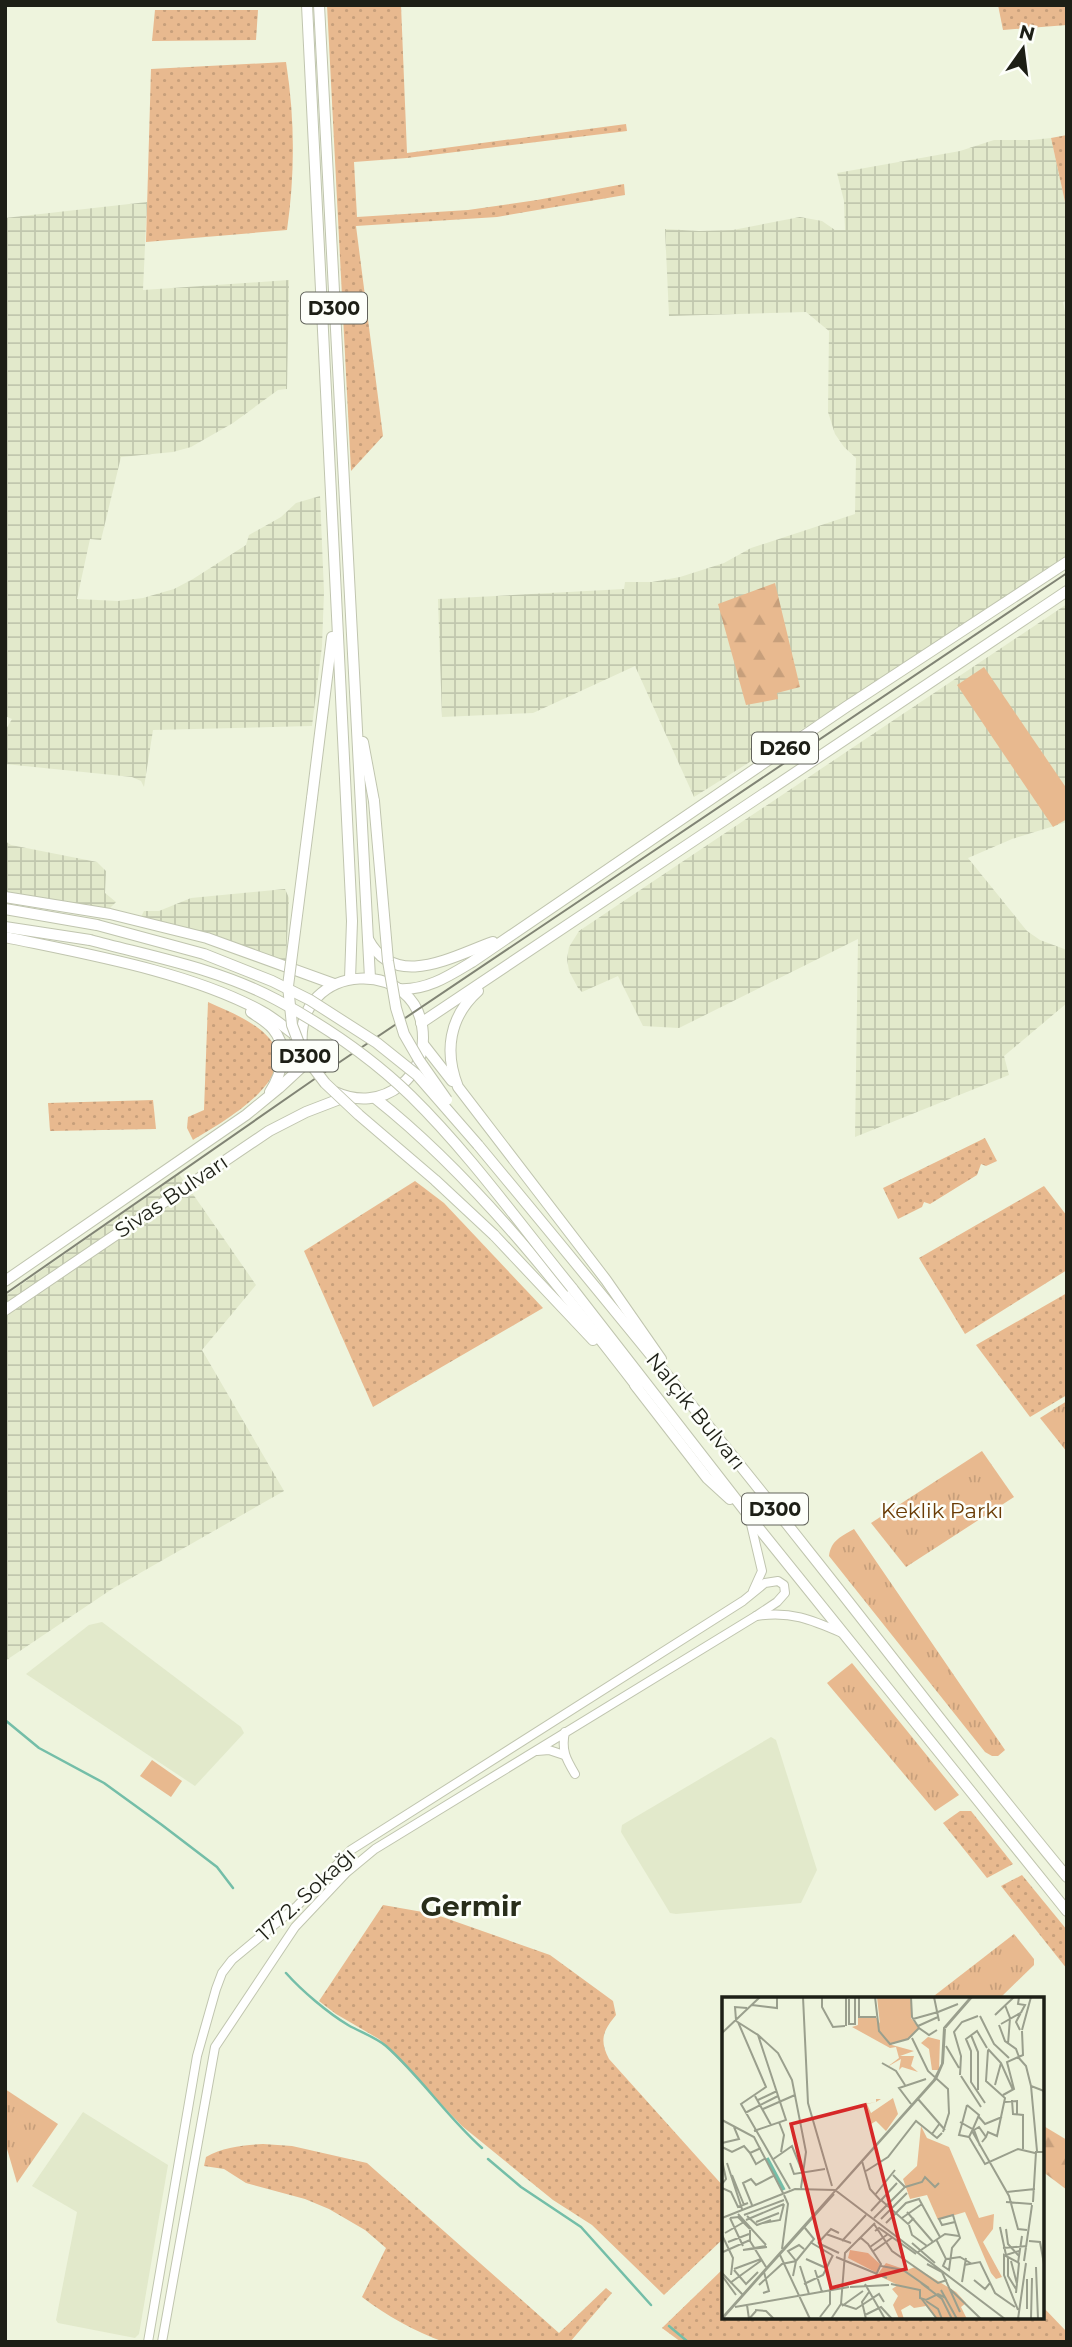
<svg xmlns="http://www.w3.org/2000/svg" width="1072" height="2347" font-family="Montserrat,sans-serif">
	<defs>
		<pattern id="industrial-grid" width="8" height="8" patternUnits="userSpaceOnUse" patternTransform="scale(1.75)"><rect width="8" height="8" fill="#e2e9cb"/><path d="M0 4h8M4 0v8" fill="none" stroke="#c1c7ae"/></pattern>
		<pattern id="grass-dots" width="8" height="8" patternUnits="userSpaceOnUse" patternTransform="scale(1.75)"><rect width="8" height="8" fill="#e8b98f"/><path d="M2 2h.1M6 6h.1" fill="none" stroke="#c79f7b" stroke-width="1.8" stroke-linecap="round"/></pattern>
		<pattern id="forest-firs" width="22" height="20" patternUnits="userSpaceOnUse" patternTransform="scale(1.75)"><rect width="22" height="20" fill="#e8b98f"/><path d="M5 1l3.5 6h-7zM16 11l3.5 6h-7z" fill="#c79f7b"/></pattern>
		<pattern id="park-tufts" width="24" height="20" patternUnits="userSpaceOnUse" patternTransform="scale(1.75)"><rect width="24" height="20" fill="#e8b98f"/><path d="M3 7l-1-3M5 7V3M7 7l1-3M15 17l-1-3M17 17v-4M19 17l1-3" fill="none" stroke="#c79f7b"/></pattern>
	</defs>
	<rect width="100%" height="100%" fill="#eef4dd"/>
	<!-- built -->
	<g fill="#e2e9cb">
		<path d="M102,1622L241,1727L244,1733L195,1786L26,1674L89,1625Z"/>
		<path d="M771,1737L776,1740L817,1870L801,1903L676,1914L670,1913L621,1832L622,1825Z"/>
		<path d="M83,2112L168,2165L139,2334L135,2338L58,2323L56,2320L77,2212L32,2186Z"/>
	</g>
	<!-- industrial -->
	<g fill="url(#industrial-grid)">
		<path d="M1051,138L1067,211V301L1063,302L1067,322V555L839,706L694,797L635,666L533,713L442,717L438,599L624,589L625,582H652L680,577L724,563L751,548L855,514L856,458L844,447L835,434L828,412L829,331L806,312L669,316L665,229L699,231L733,230L800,217L822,221L835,230H845L844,201L837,173L960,151L994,140H1031Z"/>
		<path d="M147,202L143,290L289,280L287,389L278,390L233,423L191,447L173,452L121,457L101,540L90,539L77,599L118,601L143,598L174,589L193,579L246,545L249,535L281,517L296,503L320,496L324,592L322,646L312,726L153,730L144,787L141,781L132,777L5,764V731L12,719L5,716V218Z"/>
		<path d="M1067,604V822L1012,839L968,858L1027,931L1040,940L1067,950V1003L1004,1056L1009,1075L855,1137L858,939L679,1028L643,1026L618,976L582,992L578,988L569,971L567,959L569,947L579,931Z"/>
		<path d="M5,841L11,845L97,862L106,871L105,893L116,902L106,912L5,895Z"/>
		<path d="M285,889L289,898L286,961L140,919L144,911H159L191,898Z"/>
		<path d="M179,1174L256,1285L202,1350L284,1491L112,1589L5,1661V1296Z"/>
	</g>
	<!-- grass -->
	<g fill="url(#grass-dots)">
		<path d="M327,5H401L407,153L626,124L627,131L407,158L354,162L357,217L468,210L537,200L624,184L625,195L497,217L356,226L383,436L351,471Z"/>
		<path d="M998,5H1067V25L1003,30Z"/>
		<path d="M155,10H258L256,40L152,41Z"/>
		<path d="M286,62C295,119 295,174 287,230L146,242L151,69Z"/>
		<path d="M1067,135V211L1051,138Z"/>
		<path d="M208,1002C228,1011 254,1021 269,1038C304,1078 219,1124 193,1140L187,1128L188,1117L204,1110Z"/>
		<path d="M153,1100L156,1129L50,1131L48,1103Z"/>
		<path d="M985,1138L997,1161L986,1166L981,1164L977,1175L930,1204L924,1202L922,1207L898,1219L883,1188Z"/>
		<path d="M415,1181L444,1203L543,1308L373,1407L304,1251Z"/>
		<path d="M1044,1186L1067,1216V1270L965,1334L919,1258Z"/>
		<path d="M1067,1293V1395L1030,1417L976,1345Z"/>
		<path d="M960,1811H971L1013,1864L987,1878L943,1823Z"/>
		<path d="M1022,1875L1067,1930V1969L1001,1886Z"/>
		<path d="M383,1905L434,1914L550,1955L613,2001L616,2015C603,2031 599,2040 609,2059L724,2187V2238L664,2295L592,2225L553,2200L462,2126L379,2039L336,2014L319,2001Z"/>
		<path d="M263,2144L292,2146L367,2163L559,2333L606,2288L612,2293L570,2342H444C414,2331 387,2316 362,2297L386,2248L365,2230L329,2209L305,2199L246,2183L224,2169L204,2166L206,2157C223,2147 243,2145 263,2144Z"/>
		<path d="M724,2268V2317H1042V2306L1066,2331L1067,2342H681L662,2328Z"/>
	</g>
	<!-- forest -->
	<g fill="url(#forest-firs)">
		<path d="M775,583L800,687L777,693L778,699L746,705L718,604Z"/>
		<path d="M1042,2125L1067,2140V2190L1042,2171Z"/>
	</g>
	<!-- park -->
	<g fill="url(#park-tufts)">
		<path d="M1067,1401V1452L1040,1418Z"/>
		<path d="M982,1451L1014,1497L906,1567L871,1523Z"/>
		<path d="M854,1529L1005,1750L998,1756H992L985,1752L829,1556C831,1540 842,1536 854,1529Z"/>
		<path d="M852,1663L959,1795L935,1811L827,1683Z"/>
		<path d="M1014,1934L1034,1959V1965L999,1999H930Z"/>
		<path d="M5,2089L58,2124L17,2183L5,2142Z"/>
	</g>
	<!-- garden -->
	<g fill="#e8b98f">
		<path d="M984,667L1067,789V819L1053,827L957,685Z"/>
		<path d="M152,1760L182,1781L171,1797L140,1776Z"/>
	</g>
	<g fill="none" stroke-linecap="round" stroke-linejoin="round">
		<!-- stream -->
		<g stroke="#74bea8" stroke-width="2.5">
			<path d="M5,1720L39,1748L104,1783L162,1825L217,1867L233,1888"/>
			<path d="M286,1973C302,1991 328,2013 348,2025C360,2032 375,2037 386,2046C421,2077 447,2117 482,2148"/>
			<path d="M488,2159L521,2187L581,2227L651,2305"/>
			<path d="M669,2326L688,2342"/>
		</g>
		<defs>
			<g id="secondary">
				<path d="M750,1520L762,1571L753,1591"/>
				<path d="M565,1732C561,1750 566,1759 575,1774"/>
				<path d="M537,1751L549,1750L564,1755"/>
				<path d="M148,2342L197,2056L216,1989L222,1973L232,1960L297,1906L351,1850L743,1601L765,1583L778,1581L784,1585L785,1593L777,1602L756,1616"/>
				<path d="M162,2342L215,2047L295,1927L346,1873L375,1849L756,1616C791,1611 810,1619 842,1633"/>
			</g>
			<g id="highway">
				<path d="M307,5L352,921L350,979"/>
				<path d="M319,5L370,978"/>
				<path d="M363,742L374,801"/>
				<path d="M312,798L332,637"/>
				<path d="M5,897L110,914L207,938L334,984"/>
				<path d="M5,909L97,925"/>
				<path d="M5,927L90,940"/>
				<path d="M5,937C86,954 191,972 263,1012C274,1018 284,1027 294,1034L296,1039"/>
				<path d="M368,939C395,991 453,956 493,942"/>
				<path d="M398,989C426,991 449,976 472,962L846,707L1067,562"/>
				<path d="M478,991C449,1017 444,1052 458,1087L606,1280L661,1359"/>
				<path d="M251,1012C258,1017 267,1022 273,1029C289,1048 282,1073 270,1092"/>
				<path d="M421,1023L1067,591"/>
				<path d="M423,1044L452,1081"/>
				<path d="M302,1046C294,960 423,955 423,1038C423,1056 415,1074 401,1085C381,1101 357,1102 335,1092"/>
				<path d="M375,1098C474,1176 561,1288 638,1388"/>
				<path d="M478,1145C590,1280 701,1415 810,1553C896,1661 979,1771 1067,1877"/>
				<path d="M494,1235L593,1340"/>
				<path d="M5,1281L246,1115L279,1088L306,1063"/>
				<path d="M572,1288L749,1516L1067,1911"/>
				<path d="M5,1310L269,1131L306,1112L345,1097"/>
				<path d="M635,1385L707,1478L730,1499"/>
			</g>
		</defs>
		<!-- secondary casing -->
		<use href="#secondary" stroke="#c0c5af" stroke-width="10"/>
		<!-- highway casing -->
		<use href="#highway" stroke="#c0c5af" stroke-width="12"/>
		<!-- secondary -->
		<use href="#secondary" stroke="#fff" stroke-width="8"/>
		<!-- highway -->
		<use href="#highway" stroke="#fff" stroke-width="10"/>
		<!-- tram -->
		<path stroke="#818475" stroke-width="2" d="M5,1294L316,1078L1067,573"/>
		<defs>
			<g id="highway-bridge">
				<path d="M312,798L288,986L292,1025L303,1054L325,1083L359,1115L435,1180L494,1235"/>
				<path d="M374,801L388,961L396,1008L404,1034L419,1060L447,1100"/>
				<path d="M97,925L204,954L272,981L310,1000L377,1043L417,1075L478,1145"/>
				<path d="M90,940C153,957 220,969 277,1000C325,1026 372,1058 411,1096C470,1154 519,1223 572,1288"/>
			</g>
		</defs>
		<!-- highway-bridge casing -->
		<use href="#highway-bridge" stroke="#c0c5af" stroke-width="12" stroke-linecap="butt"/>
		<!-- highway-bridge -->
		<use href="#highway-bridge" stroke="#fff" stroke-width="10"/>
	</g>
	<g text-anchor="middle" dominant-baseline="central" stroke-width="5" stroke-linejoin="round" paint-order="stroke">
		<!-- shield labels -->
		<g fill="#fdfffa" stroke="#60625a" stroke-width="2">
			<rect x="301" y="292.5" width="66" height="31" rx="5"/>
			<rect x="752" y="732.5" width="66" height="31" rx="5"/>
			<rect x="272" y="1040.5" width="66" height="31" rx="5"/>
			<rect x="742" y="1493.5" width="66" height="31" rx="5"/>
		</g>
		<g font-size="19" font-weight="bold" fill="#1d1f16">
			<text x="334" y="308">D300</text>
			<text x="785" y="748">D260</text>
			<text x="305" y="1056">D300</text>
			<text x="775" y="1509">D300</text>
		</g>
		<!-- street labels -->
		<g font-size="21" fill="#1d1f16" stroke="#fdfffa">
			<text transform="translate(171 1196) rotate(-34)">Sivas Bulvarı</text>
			<text transform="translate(696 1411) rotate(51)">Nalçık Bulvarı</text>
			<text transform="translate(306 1894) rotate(-43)">1772. Sokağı</text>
		</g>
		<!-- park labels -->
		<g font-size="21" fill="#6a3c05" stroke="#fdfffa">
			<text x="942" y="1510">Keklik Parkı</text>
		</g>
		<!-- district labels -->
		<g font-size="28" font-weight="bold" fill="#292d1b" stroke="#fdfffa">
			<text x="471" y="1906">Germir</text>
		</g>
	</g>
	<!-- overview -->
	<g transform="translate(722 1997)">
		<rect width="322" height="322" fill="#eef4dd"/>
		<path d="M136,20L155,21L170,48L192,54L178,59H192L189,69L196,75L180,70L177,73L179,62L165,70L177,61L174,50L168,51L130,30L136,28ZM171,101L176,117L164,134L154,124L149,127L145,110L137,108L154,105V102H159L154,105L145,107L149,116ZM199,129L205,141L227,150L257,221L272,217L271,232L261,245L280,280L274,282L269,276L243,215L216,223L205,198L188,202L181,182L195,169ZM128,253L146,256L158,267L155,276L126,261ZM164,266L185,273L193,270L234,295L244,306L239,310L245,322H215L204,309L192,311L188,308L179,313L182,322H177L171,308L176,299L170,292L176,288L155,278Z" fill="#e8b98f"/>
		<path d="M155,0H189V21L197,31L188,41L170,47L159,37ZM206,40L218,43L217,73H210L207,52L199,46Z" fill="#e8b98f"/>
		<path fill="none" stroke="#74bea8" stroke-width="3.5" d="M45,161L62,193"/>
		<path fill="none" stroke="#9a9f8d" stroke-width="2" d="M81,0L86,106L110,189M100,0V10L111,30L123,29M124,0V29M137,0V20H154M153,0L157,34L168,47L186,42L197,31M189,0L190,20L197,31L207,38L215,33M212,0L217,24M297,0L296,7L303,8L294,25L298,33M127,2V27H133V0M30,8L55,11V0M283,8L288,21L286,47M216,15L236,7M273,18L292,0M258,19L272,47L287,61M191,22L216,15M14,23L13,10L25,11M14,24L36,38L64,123L32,134M16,25L44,90L19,107L68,192M279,27L300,15M277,28L283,44L294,52L297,60M196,29L216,20M223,31L250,0M300,33L309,0M0,36L38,0M35,37L56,56L70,83L84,155L79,191M249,38L256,55V93M190,41L206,74L226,92L227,116L221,135M224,49L237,71M266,52L279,66L291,93M296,60L304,69L309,89L322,94M160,66L174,74L183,88M238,78L239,59L232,35L240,25L256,19M239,79L259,110M273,88L279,66M309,89L315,154M281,98L292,92L285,65L301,58L300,34M33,99L49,128M196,102L223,133M36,103L55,94M290,103L291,117L301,118V152M283,105L295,104V117M263,106L249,85V54L244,42L255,34L265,51M189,107L177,91L204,82M245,108L257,118L250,134L287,199L296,232L305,233M245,108L237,138L247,140L250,134M41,112L73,98M23,116L56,99M257,120L263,127L280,120M0,123L32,140L61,196M57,125L62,138L59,155M238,125L252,133L258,149M218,126L210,137L215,141L220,136M252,133L257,130L264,140L260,145M247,140L263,167L296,152L313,156M264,140L266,135L275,139L283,101L264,84L266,53M0,146L17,142L12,130M0,150L10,155L22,149L28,156L39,151M28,156L34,167L44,161M0,163L4,182L0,187M50,163L70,149L81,176M140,164L148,192L159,204M5,166L20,212M68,166L72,177L103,172M144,174L166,160L194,124L210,137M10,178L22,208M171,178L183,190L200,185L203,180L213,190L217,186M0,191L9,195L16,210L26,206M116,191L214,82L221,66L223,32M285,195L313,192M153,198L173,173M159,203L186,227L192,221M284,205L310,207M311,205L314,155H322M30,208L21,186L29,182L34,188L53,178M149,214L175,186M185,215L211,245M16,217L44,248M22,218L62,203M231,218L233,225L220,228L217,222ZM25,219L35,228L49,223M0,221L73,192L113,193L283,322M8,221L16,220L28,232M8,221L21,249M152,221L183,190M180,221L200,207M159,222L185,196M24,223L62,207M34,225L57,216M41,226L58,223L62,207M164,226L184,206L197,202L218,240M152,227L170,254L216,286L225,283M187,228L190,238L205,249M278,230L284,258L297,254M284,232L286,247L297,259M28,233V244L44,270M153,234L157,231L194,257M3,236L22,225M104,237L129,246M0,238L11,261L9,278M214,242L224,262L221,269L227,273L230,251L238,241L233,225M136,243L139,241L146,247L159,267L154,278M120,244L144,218M307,244L318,245L322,267M6,245L27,237M88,245L110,258M96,246L109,232L117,236M96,246L117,256M190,246L213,266M44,249L21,253L45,250M148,250L166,237M281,251L305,249M60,252L66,207L62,198M1,255L28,243M150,255L171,240M196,255L223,237L237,239M58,258L88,322M114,260L165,281M286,261V279L294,292M84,262L104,271M224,262L238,260L250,267M289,264L295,287M302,264L310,208M296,266L300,239M205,267L220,275L238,315M242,268L258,265L273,296L293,310M78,269L87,297M159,269L181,273L207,291M314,270L316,322M12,272L39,262M12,273L24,287L36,275M93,273L100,295M0,276L20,297M71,279L74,264L66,254L77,248L82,252M1,280L14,298M252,283L263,292L268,286M240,285L244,261M8,286L40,263M199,286L220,302L230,322M82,287L101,278L111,258M143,287L163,322M169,287L198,293V301L204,303L216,297L224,301M37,288L60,267L74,264L92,242L83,231M128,290L167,288M228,292L259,322M219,293L235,322M41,296L47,294L42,275M294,296L297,266L282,258V278L296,313M199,301L215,322M204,304L216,312L220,322M119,307L134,312L157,297L162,305M25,308L27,322L34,314M120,309L141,294M13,310L127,290M305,312V282M33,313L44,314L52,322M143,318L159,310L170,322M98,320L108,307V294M0,321L212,83L220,67L222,31L249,0M0,322L112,197M109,322L119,307L123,256L153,226M144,322L140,305L147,295M296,322L304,266M309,322L310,281"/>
		<path fill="#d62828" fill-opacity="0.15" stroke="#d62828" stroke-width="3.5" d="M143,108L184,272L109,291L69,127Z"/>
		<rect width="322" height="322" fill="none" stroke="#1d1f16" stroke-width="3.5"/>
	</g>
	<!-- border -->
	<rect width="1072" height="2347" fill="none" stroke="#1d1f16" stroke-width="14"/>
	<!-- north arrow -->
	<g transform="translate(1023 49) rotate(14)" stroke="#fdfffa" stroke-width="5" paint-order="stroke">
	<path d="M0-5L12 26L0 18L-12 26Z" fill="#1d1f16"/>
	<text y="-10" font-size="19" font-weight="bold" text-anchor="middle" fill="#1d1f16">N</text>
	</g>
</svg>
